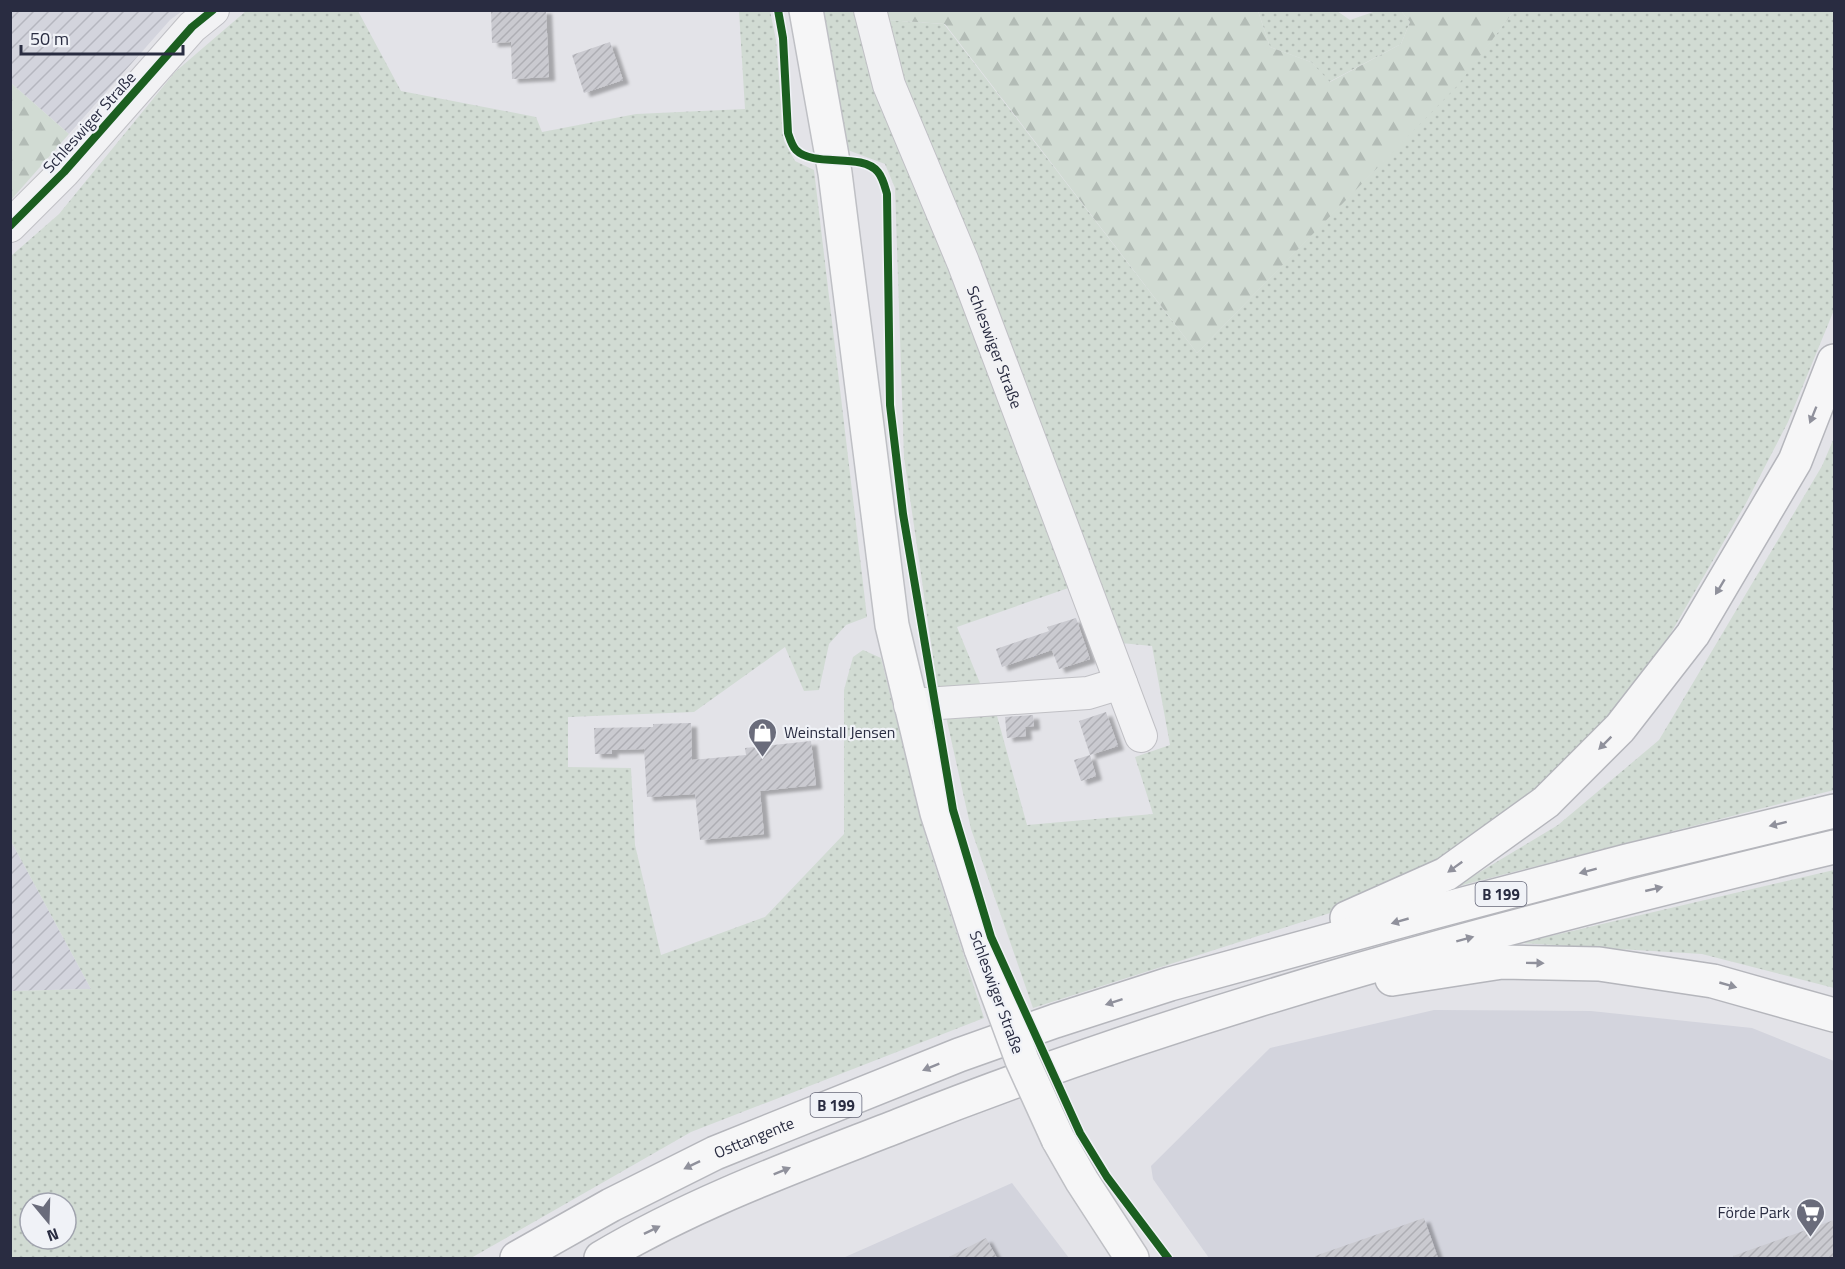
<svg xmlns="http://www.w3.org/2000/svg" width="1845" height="1269" font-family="'Titillium Web',sans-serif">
	<defs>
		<pattern id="industrial-furrows" width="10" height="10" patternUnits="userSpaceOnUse" patternTransform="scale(1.5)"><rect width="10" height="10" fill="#d3d4dd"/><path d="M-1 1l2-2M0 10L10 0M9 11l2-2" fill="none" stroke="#b5b6bf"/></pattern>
		<pattern id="grass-dots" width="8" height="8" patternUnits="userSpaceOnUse" patternTransform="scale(1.5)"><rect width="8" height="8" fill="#d1dbd3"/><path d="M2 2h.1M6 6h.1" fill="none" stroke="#b3bcb6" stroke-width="1.8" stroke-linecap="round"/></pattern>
		<pattern id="forest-firs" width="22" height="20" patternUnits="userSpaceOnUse" patternTransform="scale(1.5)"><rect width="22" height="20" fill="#d1dbd3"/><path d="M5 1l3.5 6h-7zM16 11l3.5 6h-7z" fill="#b3bcb6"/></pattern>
		<pattern id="building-hatch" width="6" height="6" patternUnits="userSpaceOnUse" patternTransform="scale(1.5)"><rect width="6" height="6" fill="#cacad0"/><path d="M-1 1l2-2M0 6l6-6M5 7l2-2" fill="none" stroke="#aeaeb4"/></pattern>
		<filter id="shadow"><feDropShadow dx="6" dy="4" stdDeviation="1.5" flood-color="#0004"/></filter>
	</defs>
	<rect width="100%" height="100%" fill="#e3e3e8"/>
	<!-- built -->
	<g fill="#d3d4dd">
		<path d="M1434,1010L1591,1011L1752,1028L1834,1061V1258H1209L1153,1179L1151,1166L1270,1048Z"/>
		<path d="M1012,1183L1069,1258H843Z"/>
	</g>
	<!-- industrial -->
	<g fill="url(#industrial-furrows)">
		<path d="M11,10H182V11L170,20L69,134L11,83Z"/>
		<path d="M11,841L91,989L11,991Z"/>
	</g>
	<!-- grass -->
	<g fill="url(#grass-dots)" fill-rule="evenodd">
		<path d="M246,11H358L401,91L536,117L542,132L636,114L745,109L739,11H770L776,40L784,141L795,161L814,170L867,617L846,625L829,644L819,690L804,691L785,647L694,712L568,717V767L631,768L635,845L661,955L765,917L844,834V690L853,657L863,650L881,658L926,838L984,1018L691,1132L471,1258H11V991L91,989L11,841V256L59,214L175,72ZM30,1203H66V1239H30Z"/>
		<path d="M821,11H862L1077,585L957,627L984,693L938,691L904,457L895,188L885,164L845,149Z"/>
		<path d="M1258,11H1337L1350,20L1376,11H1401L1410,22L1401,44L1329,82L1311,62L1270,47Z"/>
		<path d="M1514,11H1834V310L1788,422L1745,505L1668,638L1588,743L1502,820L1438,863L1330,913L1033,1008L971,829L945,712L994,705L1027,825L1153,814L1135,757L1170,745L1152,646L1121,643L894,66L887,20L944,24L1197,353L1457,85Z"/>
		<path d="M1834,438V790L1455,887L1558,825L1659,740L1822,466Z"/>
		<path d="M1834,870V988L1702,954L1521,943Z"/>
	</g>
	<!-- forest -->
	<g fill="url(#forest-firs)">
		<path d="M885,11H1258L1270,47L1311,62L1330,82L1401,44L1410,22L1401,11H1514L1458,85L1197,353L945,24L887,20Z"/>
		<path d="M11,83L69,134L11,200Z"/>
	</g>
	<!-- building -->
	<g fill="url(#building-hatch)" filter="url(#shadow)">
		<path d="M491,10H546L549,77L512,79L511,42L492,43Z"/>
		<path d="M610,42L623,80L584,93L572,55Z"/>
		<path d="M1076,618L1090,659L1059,669L1052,650L1002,667L996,649L1049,631L1047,627Z"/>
		<path d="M1106,712L1118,746L1090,755L1079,721Z"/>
		<path d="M1033,715L1034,726L1025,727L1026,736L1007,738L1005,717Z"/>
		<path d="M691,723L692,760L746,755L745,748L811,741L816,785L760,791L764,834L700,840L695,794L647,797L644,749L612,750V754H595L594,728L653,727V724Z"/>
		<path d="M1090,755L1096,776L1081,781L1074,760Z"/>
		<path d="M1424,1218L1438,1258H1315V1256Z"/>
		<path d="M1834,1220V1258H1733V1256Z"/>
		<path d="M986,1238L997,1258H947Z"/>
	</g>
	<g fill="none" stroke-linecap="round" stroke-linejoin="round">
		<defs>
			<g id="minor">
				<path id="s1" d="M870,10L889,85L963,262L1141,736"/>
				<path d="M10,226L64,172L192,27L213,10"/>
				<path d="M910,705L1088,693L1121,683"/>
			</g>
			<g id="major">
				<path d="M806,10L835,173L892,625L937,813L981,949"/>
				<path d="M1058,1139L1082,1181L1132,1258"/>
			</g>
			<g id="highway">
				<path d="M1347,918L1446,874L1546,802L1620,728L1693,634L1795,461L1834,361"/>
				<path d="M1392,979L1502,962L1599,964L1713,981L1834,1015"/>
				<path id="s2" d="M517,1258L611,1205L715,1153L959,1055L1055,1021L1170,984L1433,912L1627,861L1834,811"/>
				<path d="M601,1258C695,1202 798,1165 900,1125C1202,1005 1518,922 1834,847"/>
			</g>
		</defs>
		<!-- minor casing -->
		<use href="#minor" stroke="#c0c0c5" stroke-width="34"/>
		<!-- major casing -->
		<use href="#major" stroke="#bfc0c5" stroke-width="36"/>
		<!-- highway casing -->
		<use href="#highway" stroke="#b5b6bc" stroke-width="36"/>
		<!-- minor -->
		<use href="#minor" stroke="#f2f2f4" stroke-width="32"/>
		<!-- major -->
		<use href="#major" stroke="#f6f6f7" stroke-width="33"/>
		<!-- highway -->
		<use href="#highway" stroke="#f6f6f7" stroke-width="33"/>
		<defs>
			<path id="major-bridge" d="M981,949L1022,1060L1058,1139"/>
		</defs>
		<!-- major-bridge casing -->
		<use href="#major-bridge" stroke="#bfc0c5" stroke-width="36" stroke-linecap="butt"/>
		<!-- major-bridge -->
		<use href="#major-bridge" stroke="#f6f6f7" stroke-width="33"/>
		<defs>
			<g id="cycleway">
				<path d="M778,10L783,38L788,133C790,139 792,146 796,150C814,168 862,152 878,172C883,178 885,187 887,194L890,405L893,430L903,514L953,810L991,937L1080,1133L1107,1177L1168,1258"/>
				<path d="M10,226L64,172L192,27L213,10"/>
			</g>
		</defs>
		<!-- cycleway casing -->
		<use href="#cycleway" stroke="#f0f2f7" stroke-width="11"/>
		<!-- cycleway -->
		<use href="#cycleway" stroke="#1b5e20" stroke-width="8"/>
	</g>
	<!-- one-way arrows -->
	<defs><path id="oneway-solid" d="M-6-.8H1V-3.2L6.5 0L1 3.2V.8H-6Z" transform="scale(1.5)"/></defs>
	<g fill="#90919c">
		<use href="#oneway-solid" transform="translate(1813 415) rotate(112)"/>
		<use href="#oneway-solid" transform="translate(1720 587) rotate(121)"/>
		<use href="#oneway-solid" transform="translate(1605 743) rotate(135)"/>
		<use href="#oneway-solid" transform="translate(1778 824) rotate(166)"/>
		<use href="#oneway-solid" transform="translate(1455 867) rotate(144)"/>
		<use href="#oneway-solid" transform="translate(1588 871) rotate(165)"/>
		<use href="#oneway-solid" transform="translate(1654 889) rotate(-13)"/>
		<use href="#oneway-solid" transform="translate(1400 921) rotate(164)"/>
		<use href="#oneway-solid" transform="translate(1465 939) rotate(-15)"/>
		<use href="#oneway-solid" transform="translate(1535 963) rotate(1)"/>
		<use href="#oneway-solid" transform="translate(1728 985) rotate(16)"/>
		<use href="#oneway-solid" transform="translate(1114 1002) rotate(162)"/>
		<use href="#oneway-solid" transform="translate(931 1067) rotate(158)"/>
		<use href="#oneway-solid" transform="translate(692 1165) rotate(154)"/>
		<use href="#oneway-solid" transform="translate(782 1171) rotate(-22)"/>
		<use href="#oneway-solid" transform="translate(652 1230) rotate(-26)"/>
	</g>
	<!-- icons -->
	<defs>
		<symbol id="shop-pin" viewBox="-11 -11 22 30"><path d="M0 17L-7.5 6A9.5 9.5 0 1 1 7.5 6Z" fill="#6a6c7b" stroke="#f0f2f7"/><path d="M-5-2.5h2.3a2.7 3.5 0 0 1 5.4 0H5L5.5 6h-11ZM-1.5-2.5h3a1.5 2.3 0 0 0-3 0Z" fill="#fff"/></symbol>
		<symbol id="supermarket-pin" viewBox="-11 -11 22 30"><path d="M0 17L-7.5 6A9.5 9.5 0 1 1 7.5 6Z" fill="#6a6c7b" stroke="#f0f2f7"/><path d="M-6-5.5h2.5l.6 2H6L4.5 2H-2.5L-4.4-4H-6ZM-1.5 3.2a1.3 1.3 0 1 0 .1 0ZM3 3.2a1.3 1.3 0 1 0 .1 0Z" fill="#fff"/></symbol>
	</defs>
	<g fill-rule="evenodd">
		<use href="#shop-pin" x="746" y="716" width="33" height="45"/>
		<use href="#supermarket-pin" x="1794" y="1196" width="33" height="45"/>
	</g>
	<g text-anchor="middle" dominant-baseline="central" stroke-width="4.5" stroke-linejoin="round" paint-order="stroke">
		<!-- shield labels -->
		<g fill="#f0f2f7" stroke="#656778" stroke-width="1.5">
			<rect x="1475.5" y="882" width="51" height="24" rx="4.5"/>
			<rect x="810.5" y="1093" width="51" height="24" rx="4.5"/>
		</g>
		<g font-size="15" font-weight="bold" fill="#292c41">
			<text x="1501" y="894">B 199</text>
			<text x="836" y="1105">B 199</text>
		</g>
		<!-- street labels -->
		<g font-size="16" fill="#292c41" stroke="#f0f2f7">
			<text transform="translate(89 122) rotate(-48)">Schleswiger Straße</text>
			<text stroke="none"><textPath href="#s1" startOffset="360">Schleswiger Straße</textPath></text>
			<text transform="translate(997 992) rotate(70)">Schleswiger Straße</text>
			<text stroke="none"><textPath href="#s2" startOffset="266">Osttangente</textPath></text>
		</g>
		<!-- poi labels -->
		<g font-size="16" fill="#292c41" stroke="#f0f2f7" text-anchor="start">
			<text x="784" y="732">Weinstall Jensen</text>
			<text x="1790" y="1212" text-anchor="end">Förde Park</text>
		</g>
	</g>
	<!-- border -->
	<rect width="1845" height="1269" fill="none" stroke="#292c41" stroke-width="24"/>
	<!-- north arrow -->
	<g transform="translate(48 1221) rotate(161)"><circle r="28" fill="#f0f2f7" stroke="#a0a3ae" stroke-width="1.5"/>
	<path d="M0-4.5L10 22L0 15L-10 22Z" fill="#6a6c7b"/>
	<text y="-9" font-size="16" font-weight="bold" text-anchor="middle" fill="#292c41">N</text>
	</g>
	<!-- scale -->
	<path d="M21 45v9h162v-9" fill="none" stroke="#292c41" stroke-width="3"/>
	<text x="30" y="45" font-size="18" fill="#292c41" stroke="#f0f2f7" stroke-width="4.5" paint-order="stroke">50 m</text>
</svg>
